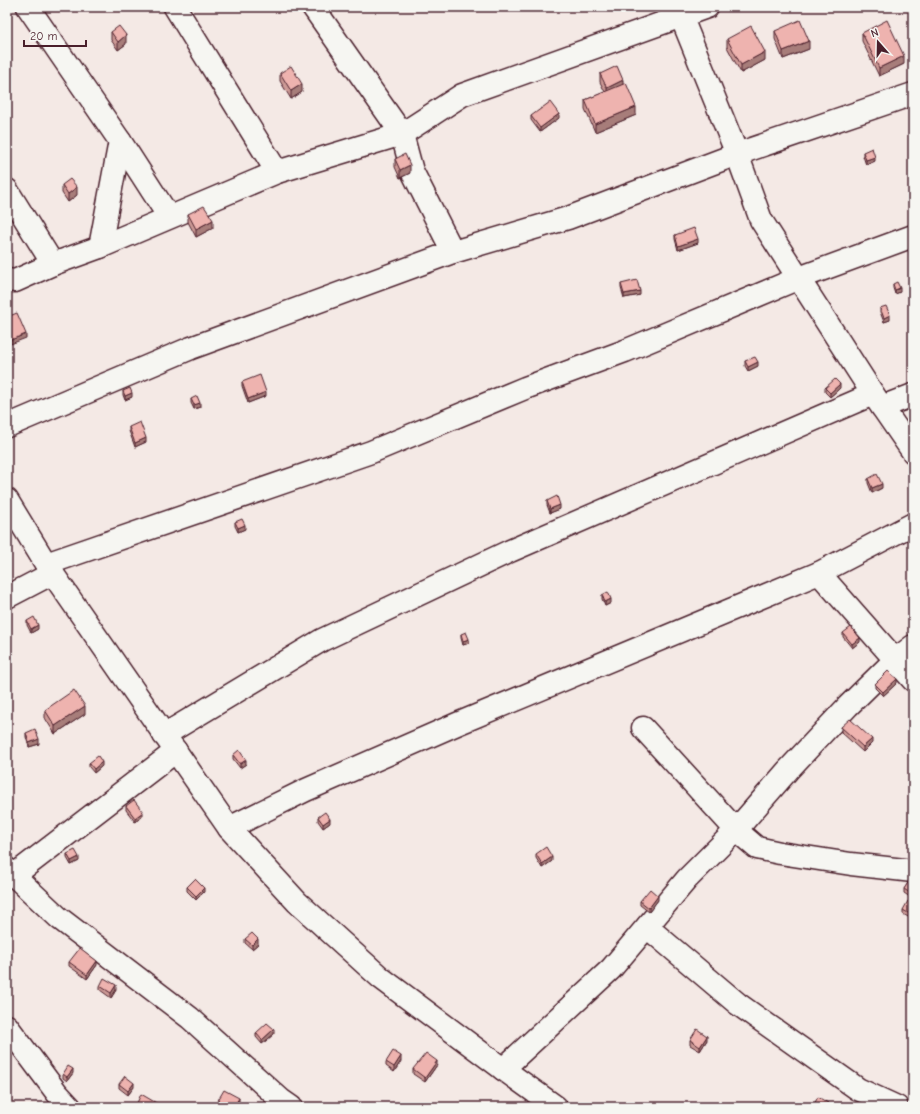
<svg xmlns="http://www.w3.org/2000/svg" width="920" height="1114" font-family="'Comic Neue',sans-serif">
	<rect width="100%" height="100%" fill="#f4e9e5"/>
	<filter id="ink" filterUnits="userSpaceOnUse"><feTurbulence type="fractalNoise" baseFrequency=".025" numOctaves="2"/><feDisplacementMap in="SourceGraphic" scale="8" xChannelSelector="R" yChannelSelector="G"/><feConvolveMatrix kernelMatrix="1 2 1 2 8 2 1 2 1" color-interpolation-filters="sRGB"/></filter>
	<g filter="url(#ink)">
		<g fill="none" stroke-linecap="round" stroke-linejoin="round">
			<defs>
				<g id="street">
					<path d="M28,7L120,141L169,217"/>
					<path d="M175,7L277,172"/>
					<path d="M313,7L402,134L412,171L453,252"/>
					<path d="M681,16L737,154L761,220L873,394L913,452"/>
					<path d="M7,190L53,264"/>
					<path d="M100,247L120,141"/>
					<path d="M7,280L15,281L53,264L100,247L277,172L402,134L462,95L707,7"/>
					<path d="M882,407L913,395"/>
					<path d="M7,426L191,348L453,252L568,218L737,154L913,94"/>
					<path d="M7,500L46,564L229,828L297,902L381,978L503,1069L556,1107"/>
					<path d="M46,564L371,452L525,388L625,351L799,278L913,236"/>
					<path d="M819,573L913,680"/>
					<path d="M7,597L53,573"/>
					<path d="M643,728L736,830L757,848L780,853L851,864L913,871"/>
					<path d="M164,735L322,640L510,551L873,394"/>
					<path d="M229,828L306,790L457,724L819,573L913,524"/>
					<path d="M7,869L59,918L190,1018L281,1100L291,1107"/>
					<path d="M13,876L176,751"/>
					<path d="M647,927L738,1004L858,1089L897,1107"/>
					<path d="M7,1026L57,1093L70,1107"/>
					<path d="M503,1069L611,969L687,879L736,830L788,770L848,706L895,660L913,646"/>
				</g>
			</defs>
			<!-- street casing -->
			<use href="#street" stroke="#4a1f2b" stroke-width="25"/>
			<!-- street -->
			<use href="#street" stroke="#f6f6f2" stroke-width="22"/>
		</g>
		<!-- wall -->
		<g fill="#cd9a96" stroke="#4a1f2b">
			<path d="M775,31L809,49L783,59L775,39Z"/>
			<path d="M111,32L126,44L118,50L111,40Z"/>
			<path d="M862,33L904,64L879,76L862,41Z"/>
			<path d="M727,39L765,60L741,73L727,47Z"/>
			<path d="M280,73L302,92L291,99L280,81Z"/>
			<path d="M600,74L623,84L636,115L595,132L585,109V100L605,92L600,82Z"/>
			<path d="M531,116L559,118L540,132L531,120Z"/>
			<path d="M863,152L875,161L866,165L863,156Z"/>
			<path d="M395,159L410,173L400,178L395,167Z"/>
			<path d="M62,185L77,195L68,202L62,193Z"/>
			<path d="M188,214L213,228L196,237L188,222Z"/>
			<path d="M675,235L698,243L678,250L675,239Z"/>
			<path d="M621,284L640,295L624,298L621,288Z"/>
			<path d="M893,284L900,292L895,294L893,288Z"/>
			<path d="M880,308L890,320L884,322L880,312Z"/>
			<path d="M745,361L758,366L748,371L745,366Z"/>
			<path d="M242,382L266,396L248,403L242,386Z"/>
			<path d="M825,388H840L830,397L825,392Z"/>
			<path d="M123,391L132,397L125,400L123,395Z"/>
			<path d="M191,399L200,407L194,409L191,403Z"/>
			<path d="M129,427L146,442L135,447L129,431Z"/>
			<path d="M868,479L882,488L872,493L868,483Z"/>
			<path d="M547,501L560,509L550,513L547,505Z"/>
			<path d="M235,522L245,529L238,532L235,526Z"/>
			<path d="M602,595L611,603L605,606L602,599Z"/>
			<path d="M27,621L38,629L31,633L27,625Z"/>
			<path d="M843,633L860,642L852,648L843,637Z"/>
			<path d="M461,634L469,643L463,645L461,638Z"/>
			<path d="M897,683L883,696L875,688V684Z"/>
			<path d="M45,710L85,714L55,734L45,718Z"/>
			<path d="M841,727L872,743L863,752L841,732Z"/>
			<path d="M26,733L39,744L29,747L26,737Z"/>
			<path d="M233,755L246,764L240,768L233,759Z"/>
			<path d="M89,763L102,766L94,773L89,767Z"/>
			<path d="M126,806L143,816L135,822L126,810Z"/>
			<path d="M318,817L330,823L323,828L318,821Z"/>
			<path d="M67,854L79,861L71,865L67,858Z"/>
			<path d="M536,854L552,861L542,868L536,858Z"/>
			<path d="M913,875V899L904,893V889Z"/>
			<path d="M187,887L204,892L196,900L187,891Z"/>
			<path d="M658,900L649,912L640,905V901Z"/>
			<path d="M913,904L910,918L903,914V910Z"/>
			<path d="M245,939L258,944L252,949L245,943Z"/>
			<path d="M69,962L97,965L87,979L69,966Z"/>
			<path d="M100,986L116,990L111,998L100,990Z"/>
			<path d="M256,1033L274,1034L262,1044L256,1037Z"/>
			<path d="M690,1040H707L700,1051L690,1045Z"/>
			<path d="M401,1061L394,1072L386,1066V1062Z"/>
			<path d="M437,1065L425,1082L413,1074V1069Z"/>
			<path d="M73,1073L67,1081L63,1078V1074Z"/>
			<path d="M119,1084L134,1087L128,1095L119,1088Z"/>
			<path d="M137,1103L158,1107H137Z"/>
		</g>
		<!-- shaded-wall -->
		<g fill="#a77d7a" stroke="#4a1f2b">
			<path d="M126,35V44L118,50V42Z"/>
			<path d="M809,41V49L783,59V51Z"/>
			<path d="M765,52V60L741,73V65Z"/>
			<path d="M904,56V64L879,76V68Z"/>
			<path d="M623,80V88L607,96V88Z"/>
			<path d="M302,84V92L291,99V91Z"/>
			<path d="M636,107V115L595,132V124Z"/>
			<path d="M559,114V118L540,132V128Z"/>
			<path d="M875,157V161L866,165V160Z"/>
			<path d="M410,165V173L400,178V170Z"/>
			<path d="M77,187V195L68,202V194Z"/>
			<path d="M213,220V228L196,237V229Z"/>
			<path d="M698,239V243L678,250V246Z"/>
			<path d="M900,288V292L895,294V290Z"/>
			<path d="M640,291V295L624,298V294Z"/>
			<path d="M890,315V320L884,322V318Z"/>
			<path d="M26,334V338L8,345V341Z"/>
			<path d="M758,362V366L748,371V367Z"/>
			<path d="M840,384V388L830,397V393Z"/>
			<path d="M266,392V396L248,403V399Z"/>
			<path d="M132,393V397L125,400V396Z"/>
			<path d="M200,403V407L194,409V405Z"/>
			<path d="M146,438V442L135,447V443Z"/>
			<path d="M882,484V488L872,493V488Z"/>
			<path d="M560,505V509L550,513V509Z"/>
			<path d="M245,525V529L238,532V528Z"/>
			<path d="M611,599V603L605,606V602Z"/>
			<path d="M38,625V629L31,633V629Z"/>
			<path d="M860,638V642L852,648V644Z"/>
			<path d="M469,639V643L463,645V641Z"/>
			<path d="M897,679V683L883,696V692Z"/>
			<path d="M85,706V714L55,734V726Z"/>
			<path d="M39,739V744L29,747V743Z"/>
			<path d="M872,739V743L863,752V747Z"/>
			<path d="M246,760V764L240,768V764Z"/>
			<path d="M102,762V766L94,773V769Z"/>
			<path d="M143,812V816L135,822V818Z"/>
			<path d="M330,819V823L323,828V824Z"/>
			<path d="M79,857V861L71,865V861Z"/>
			<path d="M552,857V861L542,868V864Z"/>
			<path d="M204,888V892L196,900V896Z"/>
			<path d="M658,896V900L649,912V908Z"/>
			<path d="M913,908V913L910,918V914Z"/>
			<path d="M258,939V944L252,949V945Z"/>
			<path d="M97,961V965L87,979V975Z"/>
			<path d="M116,985V990L111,998V993Z"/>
			<path d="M274,1029V1034L262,1044V1040Z"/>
			<path d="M707,1036V1040L700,1051V1047Z"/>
			<path d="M401,1056V1061L394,1072V1067Z"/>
			<path d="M437,1061V1065L425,1082V1078Z"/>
			<path d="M73,1069V1073L67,1081V1077Z"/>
			<path d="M134,1083V1087L128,1095V1091Z"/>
			<path d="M239,1098V1102L236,1107H234Z"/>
		</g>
		<!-- building -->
		<g fill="#eeb3af" stroke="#4a1f2b">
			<path d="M800,20L809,41L783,51L775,31Z"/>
			<path d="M887,20L904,56L879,68L862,33Z"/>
			<path d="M119,26L126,35L118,42L111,32Z"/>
			<path d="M751,26L765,52L741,65L727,39Z"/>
			<path d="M291,66L302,84L291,91L280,73Z"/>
			<path d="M617,66L623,80L607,88L600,74Z"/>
			<path d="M626,83L636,107L595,124L585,100Z"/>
			<path d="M550,102L559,114L540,128L531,116Z"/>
			<path d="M872,148L875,157L866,160L863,152Z"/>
			<path d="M405,154L410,165L400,170L395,159Z"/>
			<path d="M70,179L77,187L68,194L62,185Z"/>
			<path d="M204,206L213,220L196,229L188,214Z"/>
			<path d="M694,228L698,239L678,246L675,235Z"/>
			<path d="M637,280L640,291L624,294L621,284Z"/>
			<path d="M897,282L900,288L895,290L893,284Z"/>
			<path d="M886,306L890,315L884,318L880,308Z"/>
			<path d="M17,313L26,334L8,341L7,338V317Z"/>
			<path d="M755,357L758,362L748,367L745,361Z"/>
			<path d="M260,375L266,392L248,399L242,382Z"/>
			<path d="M835,379L840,384L830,393L825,388Z"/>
			<path d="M130,388L132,393L125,396L123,391Z"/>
			<path d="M197,396L200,403L194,405L191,399Z"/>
			<path d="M140,422L146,438L135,443L129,427Z"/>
			<path d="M877,474L882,484L872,488L868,479Z"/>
			<path d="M557,496L560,505L550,509L547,501Z"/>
			<path d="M242,519L245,525L238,528L235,522Z"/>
			<path d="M608,592L611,599L605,602L602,595Z"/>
			<path d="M34,617L38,625L31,629L27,621Z"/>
			<path d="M851,627L860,638L852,644L843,633Z"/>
			<path d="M466,632L469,639L463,641L461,634Z"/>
			<path d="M888,671L897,679L883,692L875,684Z"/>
			<path d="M74,690L85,706L55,726L45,710Z"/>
			<path d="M850,719L872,739L863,747L841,727Z"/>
			<path d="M35,729L39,739L29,743L26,733Z"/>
			<path d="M239,750L246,760L240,764L233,755Z"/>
			<path d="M98,756L102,762L94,769L89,763Z"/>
			<path d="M134,800L143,812L135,818L126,806Z"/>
			<path d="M325,812L330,819L323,824L318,817Z"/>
			<path d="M546,847L552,857L542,864L536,854Z"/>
			<path d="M75,850L79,857L71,861L67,854Z"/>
			<path d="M913,875V895L904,889Z"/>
			<path d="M195,879L204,888L196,896L187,887Z"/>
			<path d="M650,889L658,896L649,908L640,901Z"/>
			<path d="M908,901L913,904V908L910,914L903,910Z"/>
			<path d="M252,933L258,939L252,945L245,939Z"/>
			<path d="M80,948L97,961L87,975L69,962Z"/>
			<path d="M104,978L116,985L111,993L100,986Z"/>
			<path d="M267,1023L274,1029L262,1040L256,1033Z"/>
			<path d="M697,1029L707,1036L700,1047L690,1040Z"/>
			<path d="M393,1051L401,1056L394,1067L386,1062Z"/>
			<path d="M426,1053L437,1061L425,1078L413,1069Z"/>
			<path d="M68,1066L73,1069L67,1077L63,1074Z"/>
			<path d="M125,1076L134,1083L128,1091L119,1084Z"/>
			<path d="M224,1090L239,1098L234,1107H214Z"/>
			<path d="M141,1094L158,1104L156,1107H145L137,1103Z"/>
			<path d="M818,1097L828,1103L825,1107H816L813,1106Z"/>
		</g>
	</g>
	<!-- margin -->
	<rect width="920" height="1114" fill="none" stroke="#f6f6f2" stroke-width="24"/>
	<rect x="12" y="12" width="896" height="1090" fill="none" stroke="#4a1f2b" stroke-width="1.5" filter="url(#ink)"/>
	<!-- north arrow -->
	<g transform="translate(878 42) rotate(340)" stroke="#f6f6f2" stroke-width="3" paint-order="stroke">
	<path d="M0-3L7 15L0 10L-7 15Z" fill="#4a1f2b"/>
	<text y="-6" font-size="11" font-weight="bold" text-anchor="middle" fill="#4a1f2b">N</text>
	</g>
	<!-- scale -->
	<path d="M24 40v6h62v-6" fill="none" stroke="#4a1f2b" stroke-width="2"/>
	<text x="30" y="40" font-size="12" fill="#4a1f2b" stroke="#f6f6f2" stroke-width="3" paint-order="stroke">20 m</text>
</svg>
